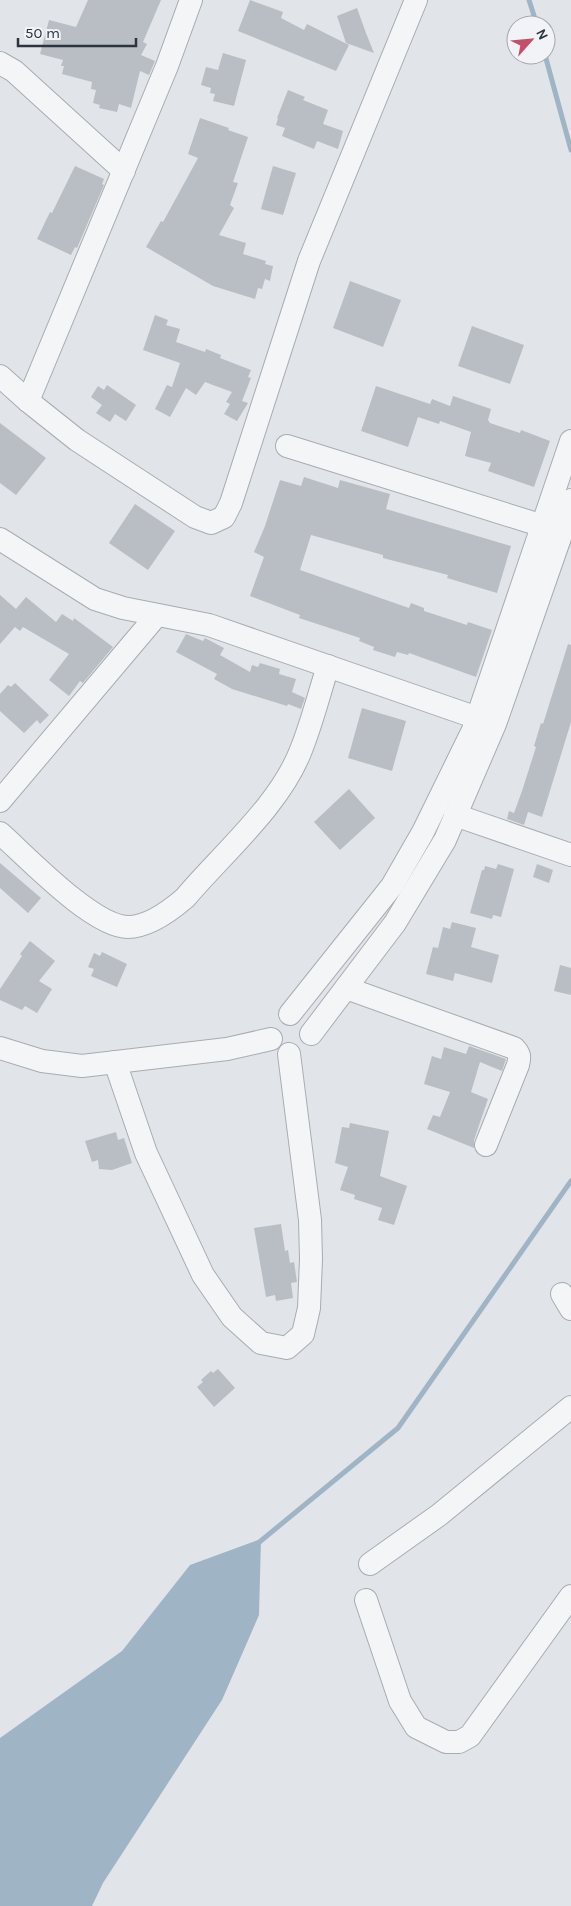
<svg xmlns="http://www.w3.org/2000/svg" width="571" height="1906" font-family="Karla,sans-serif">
	<rect width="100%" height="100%" fill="#e1e5e9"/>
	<!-- water -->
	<path fill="#9fb5c6" d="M261,1539L259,1615L222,1700L103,1883L92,1906H0V1738L122,1651L190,1565Z"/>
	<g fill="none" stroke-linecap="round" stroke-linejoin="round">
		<!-- stream -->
		<g stroke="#9fb5c6" stroke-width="5">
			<path d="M529,0L537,25"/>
			<path d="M545,55L571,150"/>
			<path d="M257,1544L398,1428L571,1181"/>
		</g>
	</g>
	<!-- building -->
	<g fill="#b9bec5">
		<path d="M88,0H161L143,42L147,44L141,55L155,61L149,75L140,71L131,108L119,104L117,112L99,108L100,105L93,103L96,90L91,89L92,82L62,74L64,66H61L63,60L40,54L49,20L76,27Z"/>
		<path d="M250,0L283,12L281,18L304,30L307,24L349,45L336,71L238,31Z"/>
		<path d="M357,8L366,33L374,53L346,43L337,16Z"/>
		<path d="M223,53L246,60L234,106L213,101L215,94L210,93L211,88L201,85L206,67L218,70Z"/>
		<path d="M288,90L305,97L303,100L328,110L323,124L343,131L338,149L317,141L314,149L282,136L285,128L276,125L278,118H277Z"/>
		<path d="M200,118L229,128L228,130L248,137L233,182L238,183L230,205L234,208L219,235L246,243L243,254L266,261L265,264L273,266L270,281L265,279L262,289L258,288L255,299L213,286L146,247L161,221L163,222L198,158L188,154Z"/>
		<path d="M75,166L104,179L102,184L104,185L77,248L75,247L71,255L37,239L50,212L52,213Z"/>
		<path d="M273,166L296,173L283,215L261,209Z"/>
		<path d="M350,281L401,300L383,347L333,328Z"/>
		<path d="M155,315L168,320L166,325L180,329L176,342L205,352L206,349L221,355L220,358L251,370L248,377L251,378L242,401L248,403L237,421L224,414L230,404L226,402L232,392L205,382L196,395L186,388L170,417L155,409L167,385L172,387L180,363L143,350Z"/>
		<path d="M472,326L524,345L510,384L458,366Z"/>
		<path d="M107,385L136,405L126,421L115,414L110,422L96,413L102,405L91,397L98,386L104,390Z"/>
		<path d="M376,386L430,404L432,399L450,406L453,396L491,409L488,420L490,423L520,433L521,430L550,441L534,487L488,471L491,463L465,456L471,432L440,421L439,424L418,417L408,447L361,431Z"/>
		<path d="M0,423L46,458L16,495L0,483Z"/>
		<path d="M304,477L338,488L340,480L390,494L386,509L511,546L497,593L447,578L448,575L383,558V555L311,535L300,570L409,608L411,603L424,608V611L467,625L468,622L492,630L476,677L409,653L408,655L397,652L395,657L373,650L374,647L359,641L360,638L299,618L300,615L250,596L264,557L254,552L265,526L280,480L301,486Z"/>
		<path d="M135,504L175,531L148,570L109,543Z"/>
		<path d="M0,595L16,609L26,597L56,622L62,614L73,621L74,618L113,647L83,683L80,681L69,696L49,680L69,654L23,627L20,631L15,627L0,644Z"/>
		<path d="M186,634L203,641L205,638L224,648L220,655L250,672L252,665L258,667L260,663L280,669L279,674L296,679L292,692L305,698L301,709L288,704L287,706L232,689L214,679L217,674L176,652Z"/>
		<path d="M568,644L571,645V722L542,817L528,812L524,825L507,819L509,811L514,813L522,791L536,747L534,746L541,723L543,724Z"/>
		<path d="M15,683L49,715L40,724L37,720L24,733L0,711V694L8,685L11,687Z"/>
		<path d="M362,708L406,721L392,771L348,758Z"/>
		<path d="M349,789L375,818L340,850L314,822Z"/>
		<path d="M0,863L41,898L28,913L0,888Z"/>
		<path d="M498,864L514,869L501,917L493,915L492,919L470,913L482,870H484L485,866L496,869Z"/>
		<path d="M537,864L553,870L549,883L533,877Z"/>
		<path d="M452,922L476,928L471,947L499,955L492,983L455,973L453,981L426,974L433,947L438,948L443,927L450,929Z"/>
		<path d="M30,941L55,961L39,981L52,989L37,1013L25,1006L22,1010L0,1000V989L22,956L20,954Z"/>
		<path d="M102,952L127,964L117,987L91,976L94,969L88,967L94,953L100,956Z"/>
		<path d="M560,965L571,968V995L554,991Z"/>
		<path d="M469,1046L506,1059L502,1071L480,1062L471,1092L488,1099L474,1140V1148L427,1129L433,1115L440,1117L450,1092L424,1084L432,1056L441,1059L444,1047L466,1054Z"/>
		<path d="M350,1123L389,1131L380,1176L407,1186L394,1225L378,1220L382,1208L354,1199L355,1195L340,1190L348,1167L335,1163L342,1127L349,1128Z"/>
		<path d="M116,1132L118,1140L124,1138L132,1163L112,1170L99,1169L98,1160L92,1162L85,1141Z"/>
		<path d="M281,1224L285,1251L288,1250L290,1263L294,1262L297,1282L291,1283L293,1298L276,1301L275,1295L266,1297L254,1228Z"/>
		<path d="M218,1369L235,1388L214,1407L197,1387L203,1382L201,1380L211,1371L213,1373Z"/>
	</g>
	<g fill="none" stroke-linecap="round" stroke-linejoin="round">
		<defs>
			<g id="minor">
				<path d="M0,63L14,71L124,171"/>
				<path d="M0,376L28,401L77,440L195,517L211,523L224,517L231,503L309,261L416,0"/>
				<path d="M28,401L167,66L191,0"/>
				<path d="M287,446L556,530"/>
				<path d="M0,539L95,599L123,608L209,625L489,722"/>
				<path d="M0,801L157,615"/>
				<path d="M455,815L571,855"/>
				<path d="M0,833C27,857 93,927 128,927C148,927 171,910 185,898C223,853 280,805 301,750C312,723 319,694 328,666"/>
				<path d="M346,988L514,1048C520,1054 520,1057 518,1065L486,1145"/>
				<path d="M290,1014L392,886L423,832L473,730L571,441"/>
				<path d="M311,1034L395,923L445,840L495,724L562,532L571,500"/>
				<path d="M0,1048L42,1061L82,1066L227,1049L271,1039"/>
				<path d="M115,1062L146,1153L203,1275L232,1317L261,1343L287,1348L303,1334L309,1308L311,1259L310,1220L289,1054"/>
				<path d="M562,1294L571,1309"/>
				<path d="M370,1564L439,1515L571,1407"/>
				<path d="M366,1600L400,1701L416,1727L446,1742H459L470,1736L571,1596"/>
			</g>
		</defs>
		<!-- minor casing -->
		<use href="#minor" stroke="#a7acb3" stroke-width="24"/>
		<!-- minor -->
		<use href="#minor" stroke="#f4f5f7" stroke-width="22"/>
	</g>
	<!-- north arrow -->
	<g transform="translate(531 40) rotate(63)"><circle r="24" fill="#f1f3f6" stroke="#a2a7ad"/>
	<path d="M0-4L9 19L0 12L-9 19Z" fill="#c54f69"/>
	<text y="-8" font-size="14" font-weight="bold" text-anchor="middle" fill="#2b343f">N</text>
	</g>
	<!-- scale -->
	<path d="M18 38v8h118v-8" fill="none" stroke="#2b343f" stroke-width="2.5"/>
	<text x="25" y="38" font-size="15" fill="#2b343f" stroke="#f1f3f6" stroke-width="4" paint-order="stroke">50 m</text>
</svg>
